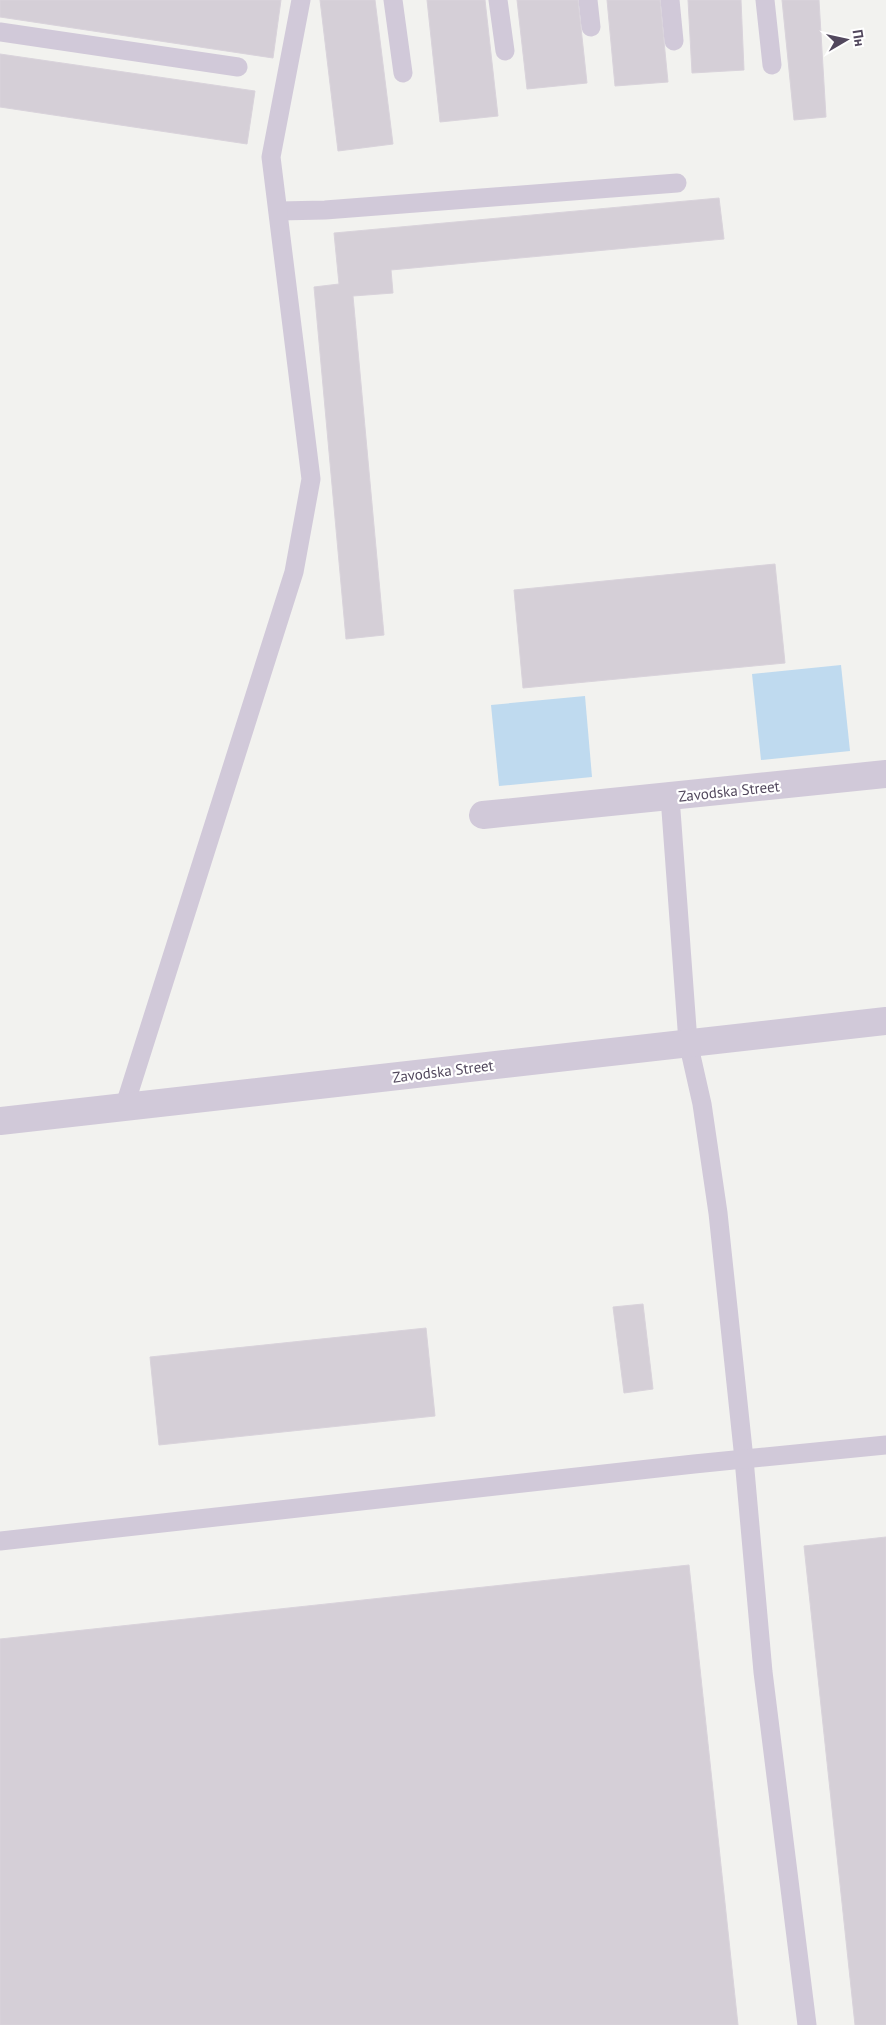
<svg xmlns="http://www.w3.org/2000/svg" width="886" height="2025" font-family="'PT Sans',sans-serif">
	<rect width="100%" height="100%" fill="#f2f2ef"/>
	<!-- green -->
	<g fill="#bfdaef">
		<path d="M841,665L850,751L761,760L752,674Z"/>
		<path d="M585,696L592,777L499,786L491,705Z"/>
	</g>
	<!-- building -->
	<g fill="#d5cfd7" stroke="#d9d3db">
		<path d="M0,0H281L273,58L0,17Z"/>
		<path d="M320,0H375L393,144L338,151Z"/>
		<path d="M427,0H485L498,116L440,122Z"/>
		<path d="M517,0H578L587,83L527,89Z"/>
		<path d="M607,0H660L668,82L615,86Z"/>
		<path d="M688,0H741L744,70L692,73Z"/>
		<path d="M782,0H819L826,117L794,120Z"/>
		<path d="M0,54L255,91L247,144L0,107Z"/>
		<path d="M719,198L724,239L391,270L393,293L353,296L384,635L346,639L314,287L339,284L334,233Z"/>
		<path d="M775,564L785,663L523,688L514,590Z"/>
		<path d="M643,1304L653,1389L624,1393L613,1307Z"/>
		<path d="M426,1328L435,1416L159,1445L150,1357Z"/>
		<path d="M886,1537V2025H855L804,1546Z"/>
		<path d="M689,1565L738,2025H0V1639Z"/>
	</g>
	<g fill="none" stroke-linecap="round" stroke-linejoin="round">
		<!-- lane -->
		<g stroke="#d1c9d9" stroke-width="19">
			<path d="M393,0L403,73"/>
			<path d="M498,0L505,51"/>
			<path d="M588,0L591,27"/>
			<path d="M670,0L674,41"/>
			<path d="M765,0L772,65"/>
			<path d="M0,32L238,67"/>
			<path d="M279,211L325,210L677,183"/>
			<path d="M670,797L688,1042L702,1104L718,1213L744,1459L763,1672L807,2025"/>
			<path d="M124,1108L294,572L311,479L271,157L301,0"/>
			<path d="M0,1541L694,1464L886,1445"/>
		</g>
		<!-- street -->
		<g stroke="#d1c9d9" stroke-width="28">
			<path d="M483,815L886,774"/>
			<path d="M0,1121L886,1021"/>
		</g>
	</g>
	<g text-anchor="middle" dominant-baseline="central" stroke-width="4.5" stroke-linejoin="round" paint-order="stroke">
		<!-- street labels -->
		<g font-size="15" fill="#52485d" stroke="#fff">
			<text transform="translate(729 791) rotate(-6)">Zavodska Street</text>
			<text transform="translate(443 1071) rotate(-7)">Zavodska Street</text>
		</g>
	</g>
	<!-- north arrow -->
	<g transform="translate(846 40) rotate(81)" stroke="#ffffff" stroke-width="4" paint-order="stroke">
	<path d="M0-4L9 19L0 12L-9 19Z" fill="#52485d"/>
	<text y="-8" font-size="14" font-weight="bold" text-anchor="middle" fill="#52485d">Пн</text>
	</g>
</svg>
